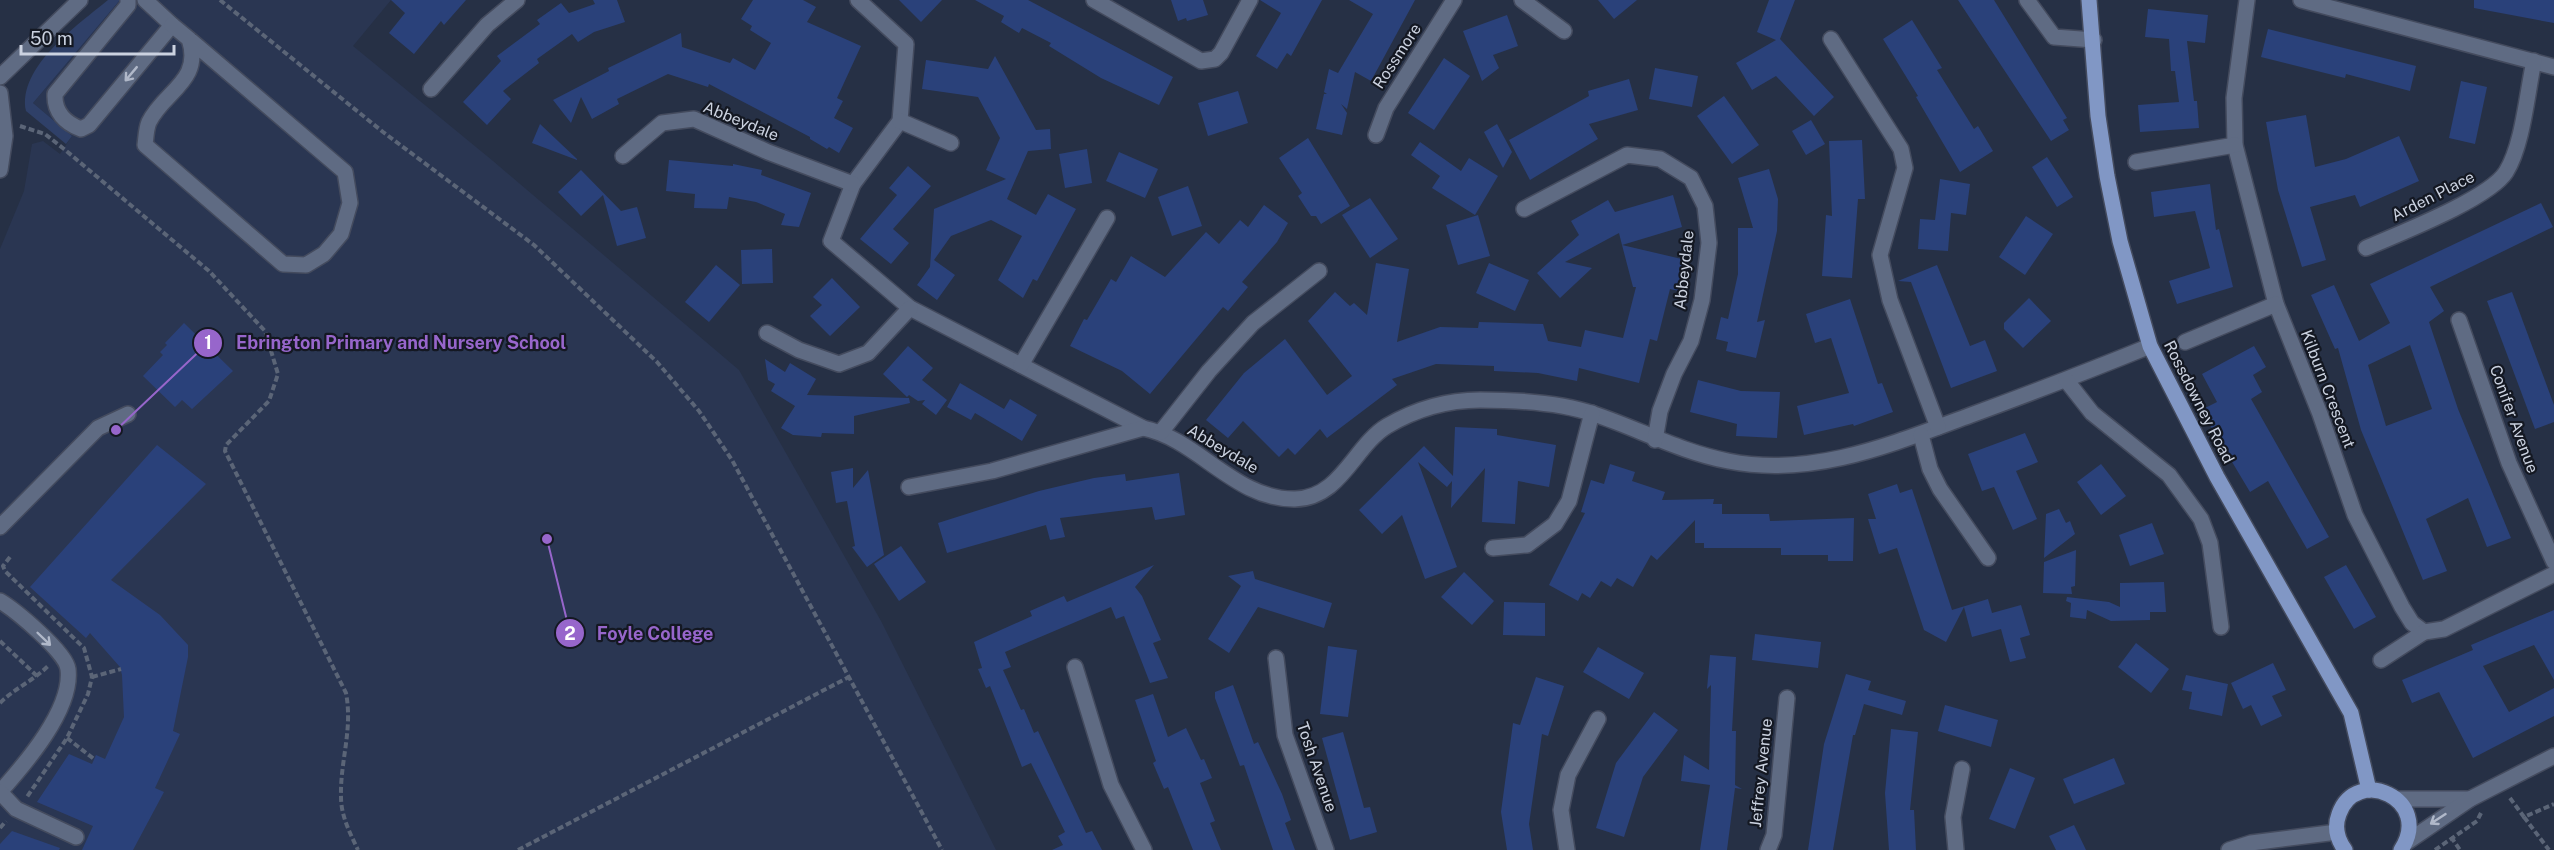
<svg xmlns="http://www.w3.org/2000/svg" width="2554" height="850" font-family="'Public Sans',sans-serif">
	<rect width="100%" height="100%" fill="#263045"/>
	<!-- built -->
	<path fill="#2a3652" d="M120,0H391L353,46L493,161L739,370L881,621L996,850H0V249L24,191L32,144L43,141L60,154L72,136L33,103Z"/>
	<!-- green -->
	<path fill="#2f4068" d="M108,0H120L33,103L72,136L66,144L26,111C17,67 79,24 108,0Z"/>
	<!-- building -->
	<g fill="#2a417a" fill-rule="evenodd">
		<path d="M391,0H466L444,25L441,21L414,54L389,33L405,13Z"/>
		<path d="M593,0H617L625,22L594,32L578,42L572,34L537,59L539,63L503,91L511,99L487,125L463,102L501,61L497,56L540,24L537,20L561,3L569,13L595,4Z"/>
		<path d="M753,0H803L816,7L807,22L861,46L837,98L843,101L834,118L853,128L839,153L829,147L827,149L810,139V137L709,84L708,87L668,74L617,99L619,104L592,119L581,97L571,123L553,100L609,71L608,68L681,33L682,47L730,63L733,58L755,70L771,43L750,30L752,26L741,19Z"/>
		<path d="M899,0H942L921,22Z"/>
		<path d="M975,0H1028L1173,77L1159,105L1101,78L1049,46L1051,43L1022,28L1019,33L1001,22L1004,16Z"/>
		<path d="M1171,0H1203L1208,15L1187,21L1186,18L1178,21Z"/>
		<path d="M1260,0H1322L1291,56L1287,53L1277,69L1256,56L1281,13Z"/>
		<path d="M1349,0H1415L1371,81L1355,72L1347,109L1341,104L1347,113L1342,135L1316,129L1324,94H1327L1324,92L1329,69L1338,73L1373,14Z"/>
		<path d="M1598,0H1637L1614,19Z"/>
		<path d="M1769,0H1795L1780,39L1834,97L1814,116L1776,76L1752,90L1736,63L1776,40L1757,32Z"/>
		<path d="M1958,0H1994L2067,118L2063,120L2069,130L2051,141Z"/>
		<path d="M2474,0H2554V23L2474,8Z"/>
		<path d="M2148,9L2208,15L2205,43L2187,41L2194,101H2197L2199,128L2140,132L2138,105L2179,102L2175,71H2171L2169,39L2145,37Z"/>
		<path d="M1507,15L1518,46L1493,55L1499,68L1482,81L1463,31Z"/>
		<path d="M1912,20L1942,68L1937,70L1974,129L1978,126L1993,151L1960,172L1916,97L1918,96L1883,39Z"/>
		<path d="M2268,29L2416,66L2410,91L2346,74L2345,78L2261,57Z"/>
		<path d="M995,56L1036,130L1050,129L1051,149L1028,151L1007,199L1036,215L1048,194L1076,209L1037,281L1033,279L1023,298L998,280L1022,236L991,220L951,236L934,260L955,275L937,300L917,285L930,267L934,209L1006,179L986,170L1000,138L978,97L922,89L926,60L988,69Z"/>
		<path d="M1444,58L1470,76L1434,130L1408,113Z"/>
		<path d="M1655,68L1698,76L1692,107L1649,99Z"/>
		<path d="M1629,79L1638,110L1589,124L1598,139L1530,180L1509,140L1589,96L1588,91Z"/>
		<path d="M2461,81L2487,87L2475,144L2449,138Z"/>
		<path d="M1238,91L1248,123L1208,136L1198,103Z"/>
		<path d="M1724,96L1759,145L1732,164L1697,116Z"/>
		<path d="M2306,115L2315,167L2346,159L2399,136L2419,181L2360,207L2355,195L2310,207L2326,260L2302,267L2278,190L2266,122Z"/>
		<path d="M1811,120L1825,144L1806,155L1792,131Z"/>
		<path d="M540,124L577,159V160L532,143Z"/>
		<path d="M1497,124L1512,152L1503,168L1484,132Z"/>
		<path d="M1308,138L1350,206L1321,224L1316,216H1311L1298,196L1302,193L1279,158Z"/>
		<path d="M1862,140L1865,199H1858L1852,278L1822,276L1826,215L1832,216L1829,141Z"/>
		<path d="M1420,142L1461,171L1469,158L1498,176L1475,215L1432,188L1440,176L1411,155Z"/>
		<path d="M1087,149L1092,183L1065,188L1059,154Z"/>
		<path d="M1119,152L1158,169L1145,198L1106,181Z"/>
		<path d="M2047,157L2073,197L2057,207L2032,167Z"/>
		<path d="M669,160L733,166V164L762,170L761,175L811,193L799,227L781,225L785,214L756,202L729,197L727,209L694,208L695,194L666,191Z"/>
		<path d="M908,166L931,186L893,229L909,243L891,264L860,239L897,195L889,188Z"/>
		<path d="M1769,169L1778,199L1777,231L1757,322L1765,320L1756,358L1726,351L1728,342L1716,339L1721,317L1728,319L1738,274V228H1753L1738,178Z"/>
		<path d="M581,170L621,211L637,207L646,238L617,246L603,195L581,216L558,192Z"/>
		<path d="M1940,179L1970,184L1966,215L1951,213L1948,251L1918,249L1920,219L1935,220Z"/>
		<path d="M2210,184L2216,230L2219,229L2233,287L2177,304L2169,281L2210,268L2195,211L2154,217L2151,192Z"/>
		<path d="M1188,186L1202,226L1172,236L1158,197Z"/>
		<path d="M1673,195L1682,227L1622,245L1619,233L1565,262L1592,268L1560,298L1537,273L1579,235L1571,221L1608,200L1615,212Z"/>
		<path d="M1370,198L1398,239L1370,258L1342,215Z"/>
		<path d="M2541,203L2553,227L2430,287L2444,311L2429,322L2458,409L2511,538L2487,547L2468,498L2426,519L2447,571L2423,580L2361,430L2338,348L2335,349L2311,295L2334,285L2359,341L2390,323L2370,284ZM2410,345L2432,409L2386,426L2368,365Z"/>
		<path d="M1264,205L1288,223L1277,242L1242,282L1248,287L1228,311L1223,307L1150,394L1122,371L1070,346L1084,319L1087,320L1111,279L1116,282L1131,256L1165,277L1206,232L1219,244L1240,220L1248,227Z"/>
		<path d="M1478,215L1490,256L1458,265L1446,225Z"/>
		<path d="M2026,216L2053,234L2025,275L1999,257Z"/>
		<path d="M1622,245L1686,260L1679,291L1670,289L1657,341L1650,339L1639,383L1579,368L1577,381L1538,373L1494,371V366L1436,364L1392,379L1397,385L1327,438L1320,429L1295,455L1288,448L1279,457L1243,421L1228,438L1206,420L1244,373L1285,339L1327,395L1352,376L1308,321L1335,292L1350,306L1354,303L1367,315L1376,263L1409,269L1397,342L1440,327L1478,328L1479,322L1543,324L1548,341L1581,347L1585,330L1623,338L1636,287H1633Z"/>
		<path d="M772,249L773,283L742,284L741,250Z"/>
		<path d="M1489,263L1529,280L1515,311L1476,293Z"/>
		<path d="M716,265L740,285L709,322L685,302Z"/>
		<path d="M1937,265L1970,346L1985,340L1997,371L1951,388L1911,282L1898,281Z"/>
		<path d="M832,278L860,307L830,336L810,316L822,305L813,297Z"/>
		<path d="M2512,292L2554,405V422L2535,429L2487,301Z"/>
		<path d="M2029,298L2051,321L2023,348L2004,329V323Z"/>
		<path d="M1850,299L1878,384L1882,383L1893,412L1854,426L1853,424L1804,435L1797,406L1849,393L1831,338L1815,343L1806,314Z"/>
		<path d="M184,323L233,371L192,409L182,400L175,407L143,376L163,355L160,352L167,345L165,343Z"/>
		<path d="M908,346L933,368L922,380L947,400L936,415L922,404L925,400L918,401L909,395L907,397L883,374Z"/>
		<path d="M2254,346L2266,367L2253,375L2262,392L2251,399L2329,537L2307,549L2268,481L2250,492L2201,410L2217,402L2202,374Z"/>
		<path d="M765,359L785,372L790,363L816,379L807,395L909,398L910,403L854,416V434L822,433L821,437L793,435L781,428L795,406L771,391L775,384L768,380Z"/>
		<path d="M1698,380L1741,391L1780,392L1777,438L1736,436L1737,424L1690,412Z"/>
		<path d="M960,383L1004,409L1010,399L1037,415L1022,441L975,413L971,420L947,407Z"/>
		<path d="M1455,427L1497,429V435L1556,445L1549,487L1518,481L1515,524L1482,522L1485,468L1451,508L1452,481L1447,487L1418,462L1457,567L1425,579L1402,515L1382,534L1359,510L1424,446L1453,476Z"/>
		<path d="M2025,433L2038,462L2016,471L2037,519L2013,530L1994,487L1982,491L1968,454Z"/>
		<path d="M157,445L206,484L111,580L160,615L188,645V657L173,731L180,734L155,788L164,792L133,850H82L93,826L37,802L69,754L92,764L96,755L105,759L124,717L122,675L120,667L90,633L86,638L30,587Z"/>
		<path d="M1610,464L1635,472L1632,481L1665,492L1662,500L1714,499L1713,504H1722V514H1769L1770,521L1854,518L1853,561H1828V555H1781V548H1704V543H1695V520L1657,560L1651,555L1633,587L1617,578L1611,587L1601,581L1590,598L1582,593L1578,601L1549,585L1585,513L1581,512L1591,480L1604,484Z"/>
		<path d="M2101,464L2126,496L2101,515L2077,482Z"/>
		<path d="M853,468V488L868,470L884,555L867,567L852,547L855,546L847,501L836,503L831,472Z"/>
		<path d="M1179,473L1185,515L1155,520L1152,507L1060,518L1065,537L1050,540L1046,525L947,553L938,523L1039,491L1094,478L1125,474L1126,481Z"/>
		<path d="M1897,484L1900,493L1912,489L1952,610L1988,599L1992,613L2021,605L2030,635L2020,638L2026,658L2010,662L2001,629L1972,637L1964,607L1946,642L1924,630L1897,548L1879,554L1868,519H1876L1868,494Z"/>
		<path d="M2059,509L2066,523L2070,521L2075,534L2044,558L2046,514Z"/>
		<path d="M2152,523L2164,554L2130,566L2119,535Z"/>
		<path d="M901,546L926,582L899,601L874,564Z"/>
		<path d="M2076,550L2075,586L2071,587L2072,594L2043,593L2044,562Z"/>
		<path d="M1154,565L1135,587L1142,596L1161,640L1153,643L1168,678L1150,683L1124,616L1116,619L1111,607L1005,652L1011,667L1003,670L1021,710L1024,709L1034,733L1038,731L1086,833L1092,831L1102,850H1052L1063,845L1058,836L1065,832L1031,763L1022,767L990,686L986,688L978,669L982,668L974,642L1032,616L1030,611L1064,596L1067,602Z"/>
		<path d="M2346,565L2376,617L2354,629L2324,577Z"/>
		<path d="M1253,571L1255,579L1332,603L1324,628L1258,607L1229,653L1208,639L1241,586L1228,576Z"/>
		<path d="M1464,572L1494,601L1472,625L1441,597Z"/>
		<path d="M2164,582L2166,612H2150V620L2111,621L2087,610L2086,619L2070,617L2071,603L2066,601L2067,597L2109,602L2120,607V583Z"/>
		<path d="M1504,602L1545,603V636L1503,635Z"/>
		<path d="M2554,610V680L2534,645L2483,666L2509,712L2554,688V716L2473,758L2439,692L2412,703L2402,680L2473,650L2471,645Z"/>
		<path d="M1755,634L1821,642L1818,668L1752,660Z"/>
		<path d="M2136,643L2169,669L2151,693L2118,667Z"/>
		<path d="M1328,646L1357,650L1348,717L1320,714Z"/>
		<path d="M1598,647L1644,673L1629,699L1583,672Z"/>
		<path d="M1710,655L1736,657L1732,731H1736L1735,785L1742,789L1735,788L1727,850H1700L1710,785L1681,781L1684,755L1709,770L1711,685L1707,689Z"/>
		<path d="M2273,663L2286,690L2272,696L2282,716L2261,726L2251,705L2243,709L2231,683Z"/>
		<path d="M1846,674L1871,681L1868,690L1906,701L1902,715L1864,704L1855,735H1853L1833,850H1808L1824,744Z"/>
		<path d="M2186,675L2228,684L2222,716L2189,709L2192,692L2182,690Z"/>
		<path d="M1536,677L1564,686L1548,736L1542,734L1529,824L1533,850H1507L1501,812L1513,723L1520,725Z"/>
		<path d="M1233,685L1254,744L1258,742L1282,794L1291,820L1285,823L1295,850H1273L1244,765L1240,766L1215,698V692Z"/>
		<path d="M1153,694L1168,737L1186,728L1201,760L1204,759L1212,778L1200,783L1215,821L1210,823L1221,850H1193L1168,787L1164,789L1153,763L1156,761L1135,700Z"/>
		<path d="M1945,705L1998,720L1991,747L1938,731Z"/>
		<path d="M1654,712L1678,730L1643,777L1624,837L1596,828L1616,763Z"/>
		<path d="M1891,729L1918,732L1910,810H1914L1916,850H1889L1885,793Z"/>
		<path d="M1343,732L1364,808L1370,807L1377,832L1350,840L1322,738Z"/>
		<path d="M2114,758L2125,784L2074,804L2063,779Z"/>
		<path d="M2010,768L2035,778L2015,829L1989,819Z"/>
		<path d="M2074,825L2086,850H2056L2049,836Z"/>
		<path d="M12,831L60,848L59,850H0V844Z"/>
	</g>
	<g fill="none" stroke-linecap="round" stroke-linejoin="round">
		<defs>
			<g id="minor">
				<path d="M128,0V5L55,94C54,112 65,123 81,129L89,125L172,25L145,0"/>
				<path d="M858,0L906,44L900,121L853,184L831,241L910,308L1143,428C1198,439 1235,500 1295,499C1341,498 1354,446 1387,426C1416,409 1447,400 1480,400C1517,400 1559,402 1594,414C1639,429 1681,452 1728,461C1813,478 1892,444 1971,415C2031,393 2091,370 2150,346"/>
				<path d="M1094,0L1201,61L1215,59L1221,53L1250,0"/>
				<path d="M1522,0L1564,31"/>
				<path d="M2027,0L2054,37L2094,40"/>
				<path d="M2247,0L2234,98L2235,145L2276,304L2320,414L2355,515L2402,607L2412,623L2424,632L2444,629L2554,574"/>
				<path d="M2301,0L2554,67"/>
				<path d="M172,25L189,39L345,172L350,203L341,234L324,254L306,265L283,264L145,145C146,138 146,129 149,122C164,91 203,81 189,39"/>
				<path d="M1831,39L1901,149L1905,168L1880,255L1890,300L1938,427"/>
				<path d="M0,77L80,0"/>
				<path d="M431,89L487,25L517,0"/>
				<path d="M0,93L5,136L0,170"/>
				<path d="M900,121L951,143"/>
				<path d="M1376,135L1386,108L1454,0"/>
				<path d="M623,156L662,123L694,119L768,152L853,184"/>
				<path d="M2136,162L2235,145"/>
				<path d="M1524,209L1627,155L1660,159L1691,178L1705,206L1709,243L1702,300L1691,341L1674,374L1660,411L1655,440"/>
				<path d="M2366,248C2398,234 2489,199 2506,172C2523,145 2527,93 2534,61"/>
				<path d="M2459,320L2509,463L2554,562"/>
				<path d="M767,333L799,350L839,364L868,353L910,308"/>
				<path d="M2185,342L2276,304"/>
				<path d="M1021,365L1107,218"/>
				<path d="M2066,380L2092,413L2169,475L2201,519L2210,543L2221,627"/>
				<path d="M1161,432L1209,371L1253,323L1319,271"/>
				<path d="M1921,435L1930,469L1940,489L1988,558"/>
				<path d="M909,487L992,471L1143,428"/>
				<path d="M0,527L98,428L128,414"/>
				<path d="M1493,548L1527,545L1555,524L1569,501L1592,413"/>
				<path d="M0,601C15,610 66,652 68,669C73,709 25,764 0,792"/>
				<path d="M1276,658L1285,735L1326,850"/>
				<path d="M2381,660L2424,632"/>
				<path d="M1075,667L1111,785L1144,850"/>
				<path d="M0,792L16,809L76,837"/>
				<path d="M2398,799H2470"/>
				<path d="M2407,842L2470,799L2554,756"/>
				<path d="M1567,850L1561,810L1568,775L1598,719"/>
				<path d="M1768,850L1774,835L1787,698"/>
				<path d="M1956,850L1953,817L1962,769"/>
				<path d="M2229,850L2251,843L2337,832"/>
			</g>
			<g id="major">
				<path d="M2089,0L2098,116L2107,176L2120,241L2150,346L2217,477L2351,713L2369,790"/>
				<path d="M2345,850C2337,839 2334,827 2339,814C2356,765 2434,799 2401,850"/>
			</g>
		</defs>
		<!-- minor casing -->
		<use href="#minor" stroke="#444b5e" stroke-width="18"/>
		<!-- major casing -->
		<use href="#major" stroke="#444b5e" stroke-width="18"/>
		<!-- path -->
		<g stroke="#5b6577" stroke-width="4" stroke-dasharray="6 3" stroke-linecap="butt">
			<path d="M220,0L383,132L534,245L657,362L699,411L732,460L942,850"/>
			<path d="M20,126L45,134L64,149L209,271L265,331L278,374L269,401L226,445L225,451L346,693C353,730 340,761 341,797C341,816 350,833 358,850"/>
			<path d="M10,557L3,566L5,571L84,648L92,677L88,694L67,738L27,797"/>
			<path d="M0,641L37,676"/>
			<path d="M92,677L121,669"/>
			<path d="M0,703C15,688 33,681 48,666"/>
			<path d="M67,738L94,759"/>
			<path d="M2510,798L2524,817L2554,804"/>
			<path d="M2524,817L2549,850"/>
			<path d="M0,828L6,821"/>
			<path d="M2451,837L2460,850"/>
			<path d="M518,850L849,677"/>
			<path d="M2435,850L2477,821L2481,813"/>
		</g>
		<!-- minor -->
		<use href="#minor" stroke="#5f6b83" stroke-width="15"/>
		<!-- major -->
		<use href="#major" stroke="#8197c5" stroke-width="15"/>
	</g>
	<!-- one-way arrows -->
	<defs><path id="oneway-shaft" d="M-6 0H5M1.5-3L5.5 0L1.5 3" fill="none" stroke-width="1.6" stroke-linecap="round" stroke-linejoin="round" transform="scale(1.5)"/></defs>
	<g stroke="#b0b8c9">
		<use href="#oneway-shaft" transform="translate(131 74) rotate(130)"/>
		<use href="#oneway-shaft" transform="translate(44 639) rotate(44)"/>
		<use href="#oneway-shaft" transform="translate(2438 819) rotate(147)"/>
	</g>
	<g text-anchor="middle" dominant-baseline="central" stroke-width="4.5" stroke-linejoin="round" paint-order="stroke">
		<!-- street labels -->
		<g font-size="16" fill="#cbd2e0" stroke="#141822">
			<text transform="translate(1397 56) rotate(-57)">Rossmore</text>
			<text transform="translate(741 121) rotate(22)">Abbeydale</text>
			<text transform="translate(2433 196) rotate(-27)">Arden Place</text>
			<text transform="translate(1684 270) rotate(-84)">Abbeydale</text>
			<text transform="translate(2328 389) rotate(69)">Kilburn Crescent</text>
			<text transform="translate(2199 402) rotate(63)">Rossdowney Road</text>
			<text transform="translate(2514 419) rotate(70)">Conifer Avenue</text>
			<text transform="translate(1223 449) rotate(31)">Abbeydale</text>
			<text transform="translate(1317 767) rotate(71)">Tosh Avenue</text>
			<text transform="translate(1761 773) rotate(-84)">Jeffrey Avenue</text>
		</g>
	</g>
	<!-- callouts -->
	<path fill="none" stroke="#9766cb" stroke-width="2" d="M116 430L208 343M547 539L570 633"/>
	<g fill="#9766cb" stroke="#141822" stroke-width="2">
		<circle cx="116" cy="430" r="6"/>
		<circle cx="547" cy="539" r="6"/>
		<circle cx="208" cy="343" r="15"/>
		<circle cx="570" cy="633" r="15"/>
	</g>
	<g font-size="18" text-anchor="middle" font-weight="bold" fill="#fff">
		<text x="208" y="349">1</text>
		<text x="570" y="640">2</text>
	</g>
	<g font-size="18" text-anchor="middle" font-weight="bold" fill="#9766cb" stroke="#141822" stroke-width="4.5" stroke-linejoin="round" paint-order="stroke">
		<text x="401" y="349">Ebrington Primary and Nursery School</text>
		<text x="655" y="640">Foyle College</text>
	</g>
	<!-- scale -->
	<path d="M21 45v9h153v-9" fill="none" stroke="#cbd2e0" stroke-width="3"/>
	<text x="30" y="45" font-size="18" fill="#cbd2e0" stroke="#141822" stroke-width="4.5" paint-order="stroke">50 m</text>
</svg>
